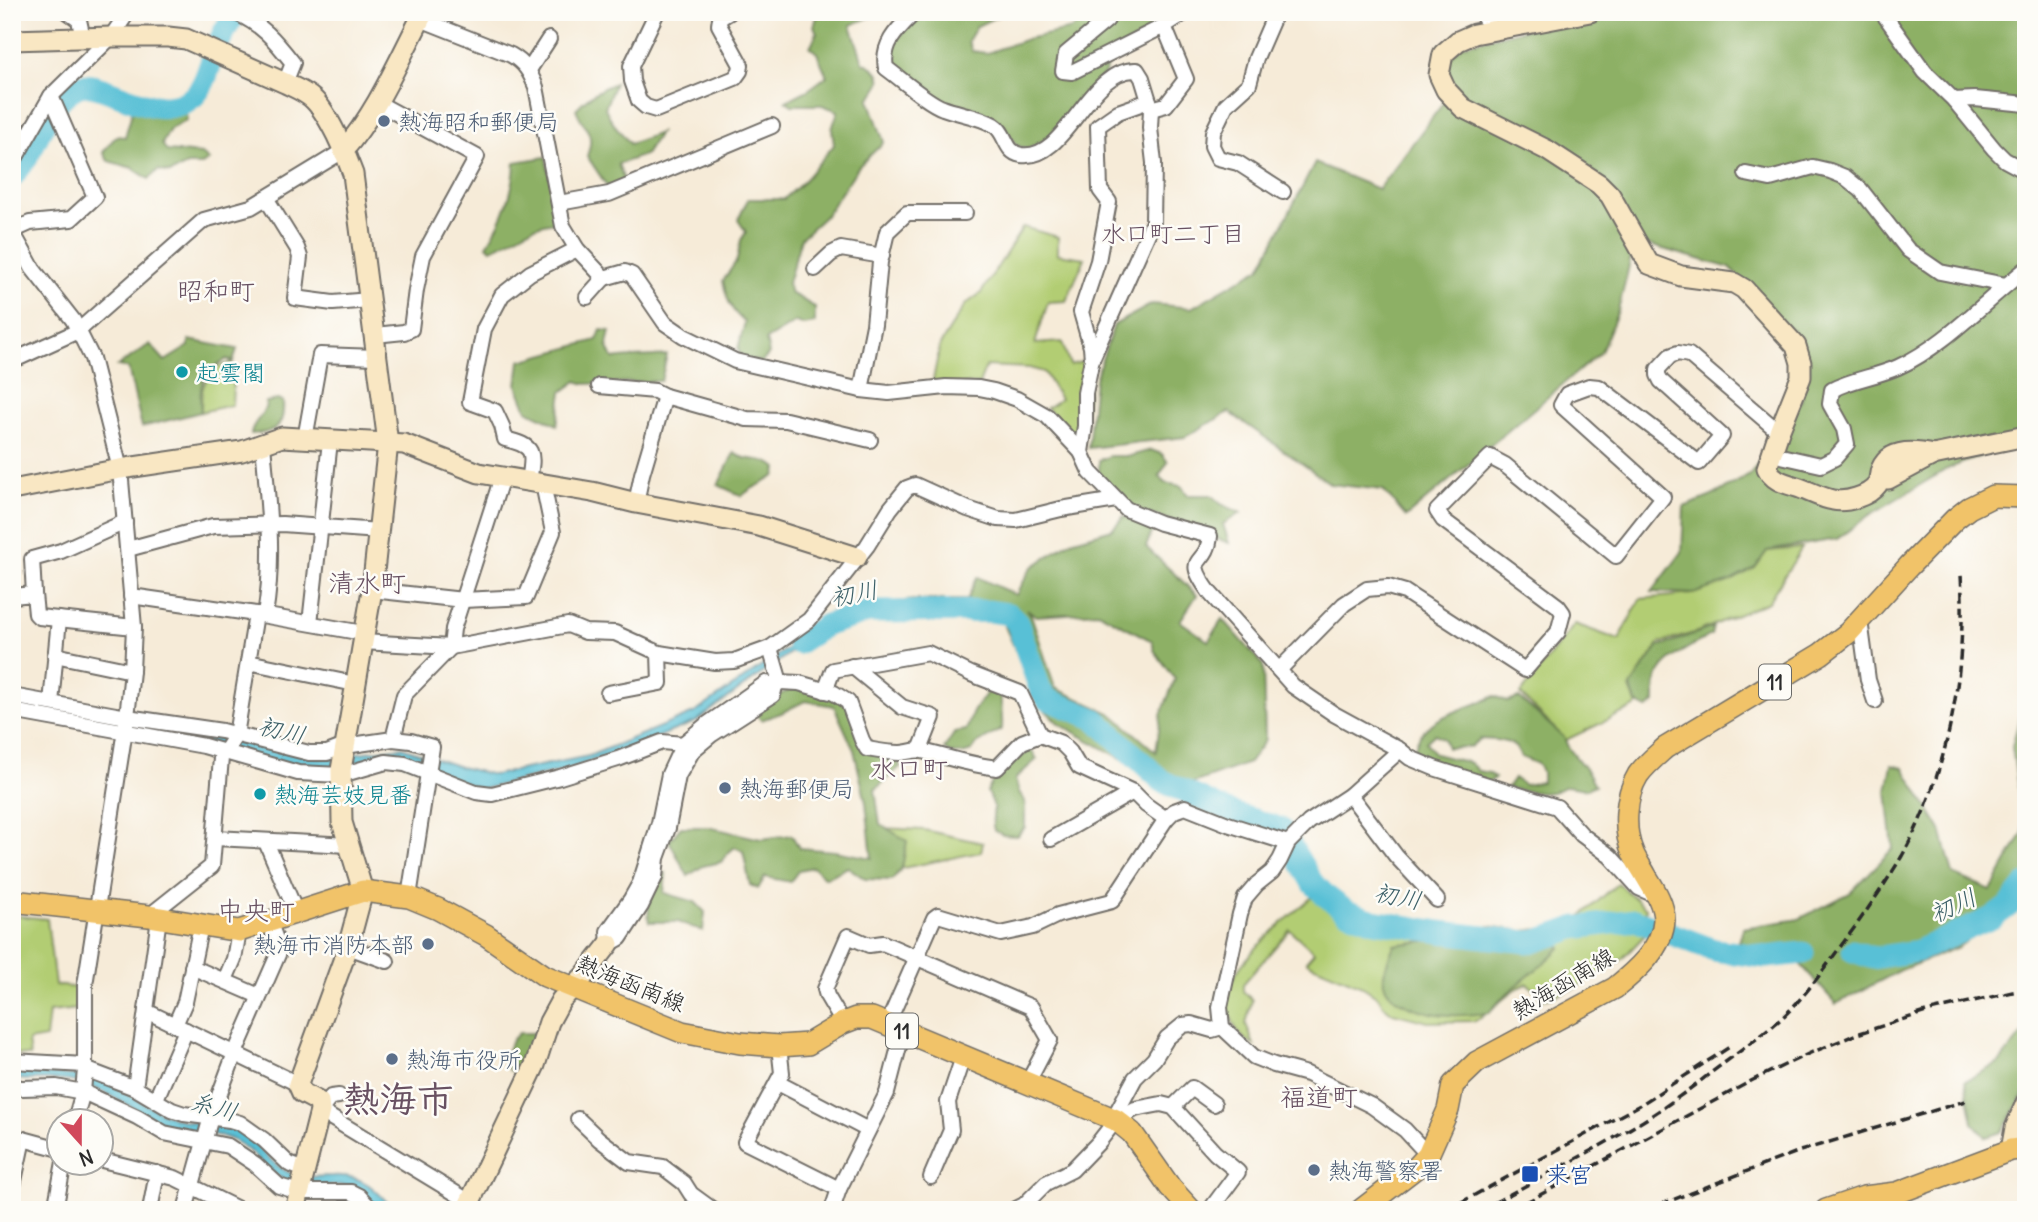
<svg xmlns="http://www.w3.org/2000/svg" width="2038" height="1222" font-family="Delius,'Klee One',sans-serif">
	<rect width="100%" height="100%" fill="#fdfcf7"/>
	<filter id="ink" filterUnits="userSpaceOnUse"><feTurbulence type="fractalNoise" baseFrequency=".0143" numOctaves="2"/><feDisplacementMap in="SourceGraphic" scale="14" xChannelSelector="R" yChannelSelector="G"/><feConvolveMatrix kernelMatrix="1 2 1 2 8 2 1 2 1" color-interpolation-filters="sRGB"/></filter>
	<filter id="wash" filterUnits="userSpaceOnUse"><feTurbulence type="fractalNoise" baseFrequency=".00686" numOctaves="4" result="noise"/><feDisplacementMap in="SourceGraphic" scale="28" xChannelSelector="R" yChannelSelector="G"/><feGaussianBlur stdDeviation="1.57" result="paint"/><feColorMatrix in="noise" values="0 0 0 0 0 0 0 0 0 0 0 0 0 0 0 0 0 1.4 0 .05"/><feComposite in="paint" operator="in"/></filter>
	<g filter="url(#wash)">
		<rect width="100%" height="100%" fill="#f6ebd8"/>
		<!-- green -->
		<g fill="#b2cd73" stroke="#6e7c4f" stroke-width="2">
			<path d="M1023,227L1058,237V254L1085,258L1066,301L1048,302L1035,344L1062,342L1070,365L1092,359L1082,444L1047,408L1060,399L1044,372L1029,368L986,366L979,384L932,385L940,345L965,305L981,293Z"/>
			<path d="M231,363L234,368L232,405L201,412C201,389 201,387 214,368Z"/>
			<path d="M1802,548L1768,602L1697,632L1660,643L1630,688L1637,706L1566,740L1520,694L1575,624L1619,640L1640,599L1693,594L1755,568L1767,551Z"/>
			<path d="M882,828L924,830L983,843L981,852L888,871Z"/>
			<path d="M1618,883L1646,908L1644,936L1620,961L1573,989L1544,999L1527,983L1514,990L1481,1018L1474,1021L1428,1022L1393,1013L1383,1005L1378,997L1360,985L1310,964L1306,961L1314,952L1290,930L1243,984V991L1252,1000L1246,1024L1254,1045C1242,1039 1235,1030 1231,1017C1227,1006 1225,996 1230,985C1241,956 1288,918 1312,897L1340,917L1372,926L1428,936L1435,940L1532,946L1558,937Z"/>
			<path d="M12,915L47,919L55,985L78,988L79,1009L49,1012L46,1038L28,1041L30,1056L12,1054Z"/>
		</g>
		<!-- forest -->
		<g fill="#8db065" stroke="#5c6e48" stroke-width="2" fill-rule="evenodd">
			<path d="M806,12H882L851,25L863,62C885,72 885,82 869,99L884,142L859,166L826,215L801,238L788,283L791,294C801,297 805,303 815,307V323L804,325L796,322L766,340L769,354L762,362L742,358L738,349L745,322C730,311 727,299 723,281L737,260L741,240L746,232L738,220L748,199H784L802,183L834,145L832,129L838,111L822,105H792L786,101L808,90L827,76L817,53L810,47L817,33L814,26L817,17Z"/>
			<path d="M924,12H1001L1002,14L977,26L968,41L972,51L987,53L1027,39L1072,29L1092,12H1181L1109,55L1105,74L1084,96L1056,134L1028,149L1017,146L1003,126L934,97L900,71L892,62V44Z"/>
			<path d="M1594,12H2026V438L1947,469L1868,516L1837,539L1767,551L1755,568L1731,581L1693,594L1652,592L1682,552L1684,507L1712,496L1750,475L1802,399V342L1730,268L1635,241L1618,311L1601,352L1406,517L1383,490L1331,484L1229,412L1185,437L1088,448L1095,379L1114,325L1152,304L1191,308L1260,268L1315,163L1378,189L1444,102L1446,62L1462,45Z"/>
			<path d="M615,83L605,108L613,123L630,144L659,133L645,155L618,164L625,183L609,189L587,156C596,131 584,130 576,109C587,96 599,89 615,83Z"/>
			<path d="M133,109L149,112L186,113L187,120L170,129L162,144L167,151L202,154L209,160L202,165H187L170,173L158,170L149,179L132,168L108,161L103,152L116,136L125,137Z"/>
			<path d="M546,157L558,222C529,223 516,240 491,249L487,245C503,220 514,192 515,162Z"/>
			<path d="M601,330L610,331L607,345L613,359C631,356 648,357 667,355L661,381L584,384L577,381L562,392L557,425L527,410L517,385L520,361L597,340Z"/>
			<path d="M189,340L237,349L233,362L227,359C201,372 199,384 201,412L142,427L128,368L118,366L150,344L165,361L189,346Z"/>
			<path d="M278,400L283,401C285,426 276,433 251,434C252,421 266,416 266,402Z"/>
			<path d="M1151,450L1162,454L1168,462L1159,476L1165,483L1181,486L1188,495H1211L1221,504L1241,513L1223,524L1229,543L1158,516L1137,512L1099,475V460L1110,456H1130Z"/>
			<path d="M734,453C746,463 765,456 777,468L776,475C765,484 752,486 742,496L718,485Z"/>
			<path d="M1124,516L1153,529L1146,547L1197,595L1180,621L1208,641L1223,619L1263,665L1265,740L1249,763L1182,787L1166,788L1148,773L1059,724L1034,699L1025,671L1003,622L969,619L917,620L897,618L871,620L824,635L825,622L866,605L914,600H967L977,577L1016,595L1031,568L1071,541L1112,529ZM1027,609L1036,616L1098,612L1152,641L1154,650L1175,679L1161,715L1156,752L1112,714L1055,688L1031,615Z"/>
			<path d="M1713,627L1711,635C1697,643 1670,656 1661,670C1654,679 1655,692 1655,702L1648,708C1635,706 1634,698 1631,686L1658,647Z"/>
			<path d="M798,686L847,704L867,747L892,756L901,766L875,790L880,824L907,841L902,868L892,880L865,879L848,867L825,878L813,867L799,870L790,882L765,877L758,889L750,885L743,851L735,847L728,853L721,862L703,866L688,876L669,841L681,827H708L761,839L792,835L799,848L835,851L872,858L866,803L854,750L834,706L805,701L781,713L761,720L755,712L768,700Z"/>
			<path d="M994,686L1001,691C1000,704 1003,716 1002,729L977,744L972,751L963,754L950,753L944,749L955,732L966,730C970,723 970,718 973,712C977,704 984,700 987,691Z"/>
			<path d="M2026,692V898L2024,900L1958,947L1901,970L1836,1004L1794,957L1739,942L1743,928L1799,919L1850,893L1893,849L1887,791L1892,765L1904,768L1941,830L1953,874L1991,890L2024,831L2012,747Z"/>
			<path d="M1495,696L1508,702L1519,698L1564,737L1568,747L1589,774L1595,785L1586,789L1567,786L1553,792L1541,793L1507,788L1514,778L1524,785L1542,782V772L1538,764L1521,757L1516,748L1510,743L1497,740L1480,739L1470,747L1447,748L1444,739L1435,734L1426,742L1435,754L1470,763L1478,771L1489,773L1495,778L1484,785L1414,754C1417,716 1467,710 1495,696Z"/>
			<path d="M1030,749L1037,759L1015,779L1019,792L1025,801V827L1017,836L1003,835L994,830C989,814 1000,811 987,792L993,781Z"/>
			<path d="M666,873L664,893L695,902L705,912L703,931L678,922H649C646,903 653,892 660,875Z"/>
			<path d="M1489,926L1523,931L1538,929L1561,947C1539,971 1509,987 1489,1013C1476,1014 1463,1016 1450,1015C1431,1015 1388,1004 1384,983C1382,971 1390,956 1394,945L1469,935Z"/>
			<path d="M2026,1029V1091L2002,1132L1986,1137L1973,1123L1965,1081L1999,1063Z"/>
			<path d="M519,1033H533L538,1042L529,1068L518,1073L509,1070L504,1060L512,1040Z"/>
		</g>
		<!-- water -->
		<g fill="#59c0d6" stroke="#427680" stroke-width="2">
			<path d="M825,622L823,629L695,722L635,746L562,771L482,789L390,758L321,770L12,709V698L323,758L402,747L460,767L494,775L589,756L696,712Z"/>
			<path d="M12,1072C30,1073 48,1074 66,1075C72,1075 80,1075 87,1076C117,1083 149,1111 178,1119C197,1125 217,1122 235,1130C256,1139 271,1166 290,1173C303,1179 317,1176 332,1176C362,1174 375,1188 394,1210H381L353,1185C332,1184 311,1189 290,1182C266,1174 252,1145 225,1137C206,1132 186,1132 167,1125C136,1112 109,1090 76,1082C55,1077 33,1083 12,1078Z"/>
		</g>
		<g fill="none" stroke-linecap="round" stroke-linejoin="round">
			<!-- river -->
			<g stroke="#59c0d6" stroke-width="23">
				<path d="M12,177C18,170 24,163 28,155C41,132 51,100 77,87C99,75 156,128 193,97C207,85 210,60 218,44C223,34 229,21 237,12"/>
				<path d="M798,643L826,625L868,612L989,611L1009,614L1017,622L1040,689L1047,699L1095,719L1162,781L1226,811L1281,829L1312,882L1326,896L1346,911L1374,921L1440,932L1528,942L1537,941L1577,927"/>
				<path d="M1574,928L1635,920L1714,950L1766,957L1803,953"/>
				<path d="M1853,951L1873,958L1917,951L1994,917L2010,905L2026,885"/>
			</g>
		</g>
	</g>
	<g filter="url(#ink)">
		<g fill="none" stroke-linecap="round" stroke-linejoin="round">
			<defs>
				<g id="street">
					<path d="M68,12L79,20L83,38"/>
					<path d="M234,12C262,24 275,40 293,63L285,83"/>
					<path d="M657,12L631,66L632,81L639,101L646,107L656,110L735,78L740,71L741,65L719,25L720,18L730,12"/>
					<path d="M915,12C899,28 881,43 886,68C900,78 928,103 943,108C959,114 979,116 994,125C1007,133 1004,152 1021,155C1067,162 1088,67 1137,70L1142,78L1149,101L1118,112L1098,126L1100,190L1109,202L1098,261L1081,312L1091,347L1092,359L1085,393V426L1081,452"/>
					<path d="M1276,12L1256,58L1249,84L1226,105L1213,132L1212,146L1218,158L1238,163L1283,192"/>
					<path d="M1882,12L1925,72L1954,100L1994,149L2005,160L2018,167L2026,168"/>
					<path d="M1484,18L1498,12"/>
					<path d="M420,19L511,55C525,63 530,72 536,87L563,226L577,249L604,278L625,272L632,275L665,323L684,336L735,361L861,390L889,393L946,387L979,388L994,391L1017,399L1047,416L1081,452L1090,472L1126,509L1160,523L1210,536C1207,569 1181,553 1210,593L1293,686L1334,714L1400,750L1410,758L1434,768L1557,807L1582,835L1610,856L1639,888L1657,896"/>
					<path d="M1107,20L1066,54L1063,71L1072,72L1164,26"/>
					<path d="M529,70L549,39"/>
					<path d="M1954,100L1975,99L2026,104"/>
					<path d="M1151,109L1166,105L1186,79L1164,26L1186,12"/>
					<path d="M12,164L51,96L111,37L128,12"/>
					<path d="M1746,174L1770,179L1813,167L1830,171L1845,177L1861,190L1908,250L1940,272L2006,285"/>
					<path d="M266,198L297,248L300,257L295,298L333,303L370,300"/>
					<path d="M559,203L609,194L772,126"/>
					<path d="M12,231L33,269L73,320L92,358L120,469L134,627L132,671L127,717L85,985V1069L83,1092L75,1120"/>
					<path d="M12,231L30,223L71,219L95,197L51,96"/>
					<path d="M815,269L831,254L841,249L882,256"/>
					<path d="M587,297L604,278"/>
					<path d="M375,335L404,332L411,329L416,290L423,256L477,157L376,102"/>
					<path d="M1092,359L1153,222L1154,163L1150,128L1151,109L1149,101"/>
					<path d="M12,361L78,331L204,220L251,207L343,151"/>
					<path d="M599,386L655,391L665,396L747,419L786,420L870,440"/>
					<path d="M861,390L874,325L880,262L887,232L907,213H965"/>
					<path d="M305,439L320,355L377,357"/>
					<path d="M263,444C268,504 275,556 265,615"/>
					<path d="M1772,454L1821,465L1835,458L1847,444L1844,429L1830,404L1832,390C1852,379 1876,377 1898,367C1943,347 1986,300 2026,269"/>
					<path d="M529,481C534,452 535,446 505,439L502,426L495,411L470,402L484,329L502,295L530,273L577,249"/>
					<path d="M636,503L642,474L665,396"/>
					<path d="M128,549L213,526L282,524L379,531"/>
					<path d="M372,590L463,600L526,597L553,532L543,484"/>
					<path d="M34,594L32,559L61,551L125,522"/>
					<path d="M12,596L34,594L36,614L39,617L134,627"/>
					<path d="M131,596L256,614L363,633"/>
					<path d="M1860,620L1868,680L1875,701"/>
					<path d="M310,623L330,441"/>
					<path d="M362,642L451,647L568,625L585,632L615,633L659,653L715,662L734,661L770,648L809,620L867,546L890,509L907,488L915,485L968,509L998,519L1016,520L1061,509L1116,500"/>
					<path d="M770,648L780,682L775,686L773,695L711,735L693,750L678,776L668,828L657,858L655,877L641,906L620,938L609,944L608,931L631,899L640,883L659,823L669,774L683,744L706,725L766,683L775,686"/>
					<path d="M55,655L132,671"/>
					<path d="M248,662L355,684"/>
					<path d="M852,666L902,707L933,717L920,750"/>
					<path d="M1279,670L1344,604L1367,589L1388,587L1405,592L1525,670L1558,632L1563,613L1558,606L1443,520L1437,511L1490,457L1505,465L1616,556L1663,497L1561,405L1567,394L1589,386L1599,387L1699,463L1722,436L1661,381L1658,375V369L1670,356L1678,353L1689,355L1779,432"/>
					<path d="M780,682L799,683L834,693L848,702L862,740L867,749C878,751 890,753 900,753C907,753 915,749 922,751C947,757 971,765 997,768L1022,742L1040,735L1061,743L1070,752L1079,767L1133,792L1146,805L1166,819"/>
					<path d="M825,691L833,670L928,653L971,674L1020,693L1040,735"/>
					<path d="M608,693L660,683L659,653"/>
					<path d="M12,696L127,717L222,731L309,753H327L345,746L393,739L404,695L451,647L453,629L502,477"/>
					<path d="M51,703L59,619"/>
					<path d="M12,711L204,746L298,773L341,775L386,762L405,764L476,792L492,794L560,777L618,759L662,742L683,744L693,750"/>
					<path d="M393,739L411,741L432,747L409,897"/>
					<path d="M1400,750L1350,795L1309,822L1288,843L1280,860L1272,872L1257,884L1245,898L1240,914L1220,1007L1222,1027L1254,1057L1274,1065L1307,1074L1372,1106L1405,1130L1428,1155"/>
					<path d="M1350,795L1396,856L1437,900"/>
					<path d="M215,838L349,845"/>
					<path d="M1051,839L1133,792"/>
					<path d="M266,842L296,912"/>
					<path d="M149,916L212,866L221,758L236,735L256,614"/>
					<path d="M348,947L387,961"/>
					<path d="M192,967L259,996"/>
					<path d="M225,980L234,959L239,931"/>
					<path d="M146,1011L298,1084"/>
					<path d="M843,1023L827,996L825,989L848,936L869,945L883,943L1031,1007L1050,1040L1027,1084"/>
					<path d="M175,1025L185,1002L201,925"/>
					<path d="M887,1025L934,918L938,915L1001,934L1033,927L1058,915L1112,901L1166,819L1174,811L1185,807L1228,824L1288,843"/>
					<path d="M779,1046L782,1073L745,1142L839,1189"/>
					<path d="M12,1061L85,1065"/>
					<path d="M85,1069L135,1088L172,1110L184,1114L230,1120L240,1123L264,1140L289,1164L305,1170"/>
					<path d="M778,1083L868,1130"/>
					<path d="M12,1086L22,1088L56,1087L83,1092L137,1117L164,1133L228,1146L255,1164L279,1186L299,1192H351L359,1196L372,1210"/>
					<path d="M135,1088L159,918"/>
					<path d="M339,1096L331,1097L320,1111L470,1202"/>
					<path d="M156,1099L186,1030"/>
					<path d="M1173,1107L1192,1088L1214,1104"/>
					<path d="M578,1119L599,1139L629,1162L663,1167L684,1183L691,1194L713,1210"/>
					<path d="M1113,1119L1135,1078L1154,1059L1167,1038L1183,1025L1191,1024L1212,1030L1222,1027"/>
					<path d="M12,1136L60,1149"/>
					<path d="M102,1160L175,1178L240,1210"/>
					<path d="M931,1177L951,1130L948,1102L963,1057"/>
					<path d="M12,1190L23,1139"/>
					<path d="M55,1210L64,1162"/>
					<path d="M150,1210L157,1173"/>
					<path d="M185,1210L211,1117L235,1053L280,950L269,921"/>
					<path d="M832,1210L839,1189L887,1093L903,1031"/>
					<path d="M1014,1210L1024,1205L1046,1183L1072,1170L1098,1143L1116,1120L1135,1109L1161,1104L1173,1107L1215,1153L1238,1172L1210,1210"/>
				</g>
				<g id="secondary">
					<path d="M1590,12L1474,34L1458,41L1443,54L1439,75L1446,90L1463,108L1547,150L1599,184L1610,195L1649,264L1681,276L1734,283L1744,289L1796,346L1801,363V377L1779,432L1767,468C1773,481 1784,483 1797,487C1809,491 1821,498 1833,500C1846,503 1869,496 1877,485C1880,479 1879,475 1881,469C1890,448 1915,451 1933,455"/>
					<path d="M12,40L111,37H168L186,39L285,83C295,88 306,92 314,100C329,115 346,154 353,174L388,443L372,590L341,770L342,822L363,891L348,947L298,1084L302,1093L319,1102L320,1111L295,1210"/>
					<path d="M343,151C378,111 399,59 424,12"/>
					<path d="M1880,478L1888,479L1933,455L2026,436"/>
					<path d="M12,490L120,469L242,451L282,437L404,444L479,473L592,492L636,503L759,526L857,557"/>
					<path d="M2011,1150L2015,1128L2026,1103"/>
					<path d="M466,1210L535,1065L549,1022L561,1000L584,976L609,944"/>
				</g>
				<g id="primary">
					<path d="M12,901L149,916L239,931L363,891L409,897L438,909L486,935L545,976L682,1032L740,1043L779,1046L808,1044L843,1023L856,1018H872L1116,1120L1132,1133L1170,1187L1191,1210"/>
					<path d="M1361,1210L1417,1167L1428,1155L1448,1110L1453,1085L1477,1062L1615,988C1635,972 1663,948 1664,920C1664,904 1654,889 1646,876C1642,868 1636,861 1633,853C1623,830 1625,796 1638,775C1645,765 1656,756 1665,748L1821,654L1848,633L1909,566L1955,519L1969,508L1993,496L2026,497"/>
					<path d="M1826,1210L1864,1197L1897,1193L2011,1150L2026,1148"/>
				</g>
			</defs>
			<!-- street casing -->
			<use href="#street" stroke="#726e68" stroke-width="18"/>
			<!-- secondary casing -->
			<use href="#secondary" stroke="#726e68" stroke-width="23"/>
			<!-- primary casing -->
			<use href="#primary" stroke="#726e68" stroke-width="24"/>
			<!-- street -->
			<use href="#street" stroke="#fff" stroke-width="14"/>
			<!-- secondary -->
			<use href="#secondary" stroke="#f9e7c3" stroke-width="19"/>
			<!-- primary -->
			<use href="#primary" stroke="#f1c369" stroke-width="21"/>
			<!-- rail -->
			<g stroke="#2b2b2b" stroke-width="3.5" stroke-dasharray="10 5" stroke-linecap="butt">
				<path d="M1447,1210L1640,1105L1731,1046"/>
				<path d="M1481,1210C1535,1180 1590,1153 1643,1121C1667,1106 1690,1089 1712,1072C1733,1056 1755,1041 1775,1024C1802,1001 1822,972 1843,943C1864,915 1884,886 1902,856C1949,772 1967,670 1961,575"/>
				<path d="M1512,1210L1753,1080L1808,1054L1857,1034L1926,1012L2026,989"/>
				<path d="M1646,1210L1800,1151L1965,1101"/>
			</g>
		</g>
	</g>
	<!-- markers -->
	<g fill="#5c6f8a" stroke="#fdfcf7" stroke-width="2.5">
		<circle cx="384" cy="121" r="7"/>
		<circle cx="725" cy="788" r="7"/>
		<circle cx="428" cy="944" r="7"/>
		<circle cx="392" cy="1059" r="7"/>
		<circle cx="1314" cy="1170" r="7"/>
	</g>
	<g fill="#0f9aa8" stroke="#fdfcf7" stroke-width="2.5">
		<circle cx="182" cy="372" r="7"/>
		<circle cx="260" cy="794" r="7"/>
	</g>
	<rect fill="#1a4fb4" stroke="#fdfcf7" stroke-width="2.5" x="1521" y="1165" width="18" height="18" rx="3.5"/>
	<g text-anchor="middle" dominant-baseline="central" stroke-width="5" stroke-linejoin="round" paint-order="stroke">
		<!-- shield labels -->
		<g fill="#fdfcf7" stroke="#6a6a68" stroke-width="2">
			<rect x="1759" y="664.5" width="32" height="35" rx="5"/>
			<rect x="886" y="1013.5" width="32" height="35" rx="5"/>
		</g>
		<g font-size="21" font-weight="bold" fill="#2b2b2b">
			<text x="1775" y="682">11</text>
			<text x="902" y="1031">11</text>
		</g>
		<!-- service labels -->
		<g font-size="23" fill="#4e5e75" stroke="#fdfcf7" text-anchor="start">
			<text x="398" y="121">熱海昭和郵便局</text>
			<text x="739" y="788">熱海郵便局</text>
			<text x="414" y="944" text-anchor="end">熱海市消防本部</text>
			<text x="406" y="1059">熱海市役所</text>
			<text x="1328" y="1170">熱海警察署</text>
		</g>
		<!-- culture labels -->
		<g font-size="23" fill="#0d838f" stroke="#fdfcf7" text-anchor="start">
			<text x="196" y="372">起雲閣</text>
			<text x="274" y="794">熱海芸妓見番</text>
		</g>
		<!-- street labels -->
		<g font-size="23" fill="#2b2b2b" stroke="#fdfcf7">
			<text transform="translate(631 983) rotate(22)">熱海函南線</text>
			<text transform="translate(1563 983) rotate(-31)">熱海函南線</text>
		</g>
		<!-- transit labels -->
		<g font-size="23" fill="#164399" stroke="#fdfcf7" text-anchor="start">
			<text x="1546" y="1174">来宮</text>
		</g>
		<!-- neighbourhood labels -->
		<g font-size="24" fill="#685162" stroke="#fdfcf7">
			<text x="1173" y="233">水口町二丁目</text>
		</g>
		<!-- water labels -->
		<g font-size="24" font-style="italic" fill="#3b5f67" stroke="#fdfcf7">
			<text transform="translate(854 593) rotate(-11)">初川</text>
			<text transform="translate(282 730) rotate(13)">初川</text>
			<text transform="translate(1398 896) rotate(11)">初川</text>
			<text transform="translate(1953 905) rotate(-25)">初川</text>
			<text transform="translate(214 1106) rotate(15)">糸川</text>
		</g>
		<!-- quarter labels -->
		<g font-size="26" fill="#685162" stroke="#fdfcf7">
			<text x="216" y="290">昭和町</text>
			<text x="367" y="582">清水町</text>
			<text x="909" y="768">水口町</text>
			<text x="256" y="910">中央町</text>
			<text x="1319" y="1096">福道町</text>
		</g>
		<!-- town labels -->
		<g font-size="37" font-weight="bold" fill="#685162" stroke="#fdfcf7">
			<text x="398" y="1099">熱海市</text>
		</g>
	</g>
	<!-- margin -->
	<rect width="2038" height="1222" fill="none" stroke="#fdfcf7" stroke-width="42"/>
	<!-- north arrow -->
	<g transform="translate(80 1142) rotate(159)"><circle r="33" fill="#fdfcf7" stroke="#a9a8a5" stroke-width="2"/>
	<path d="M0-5L12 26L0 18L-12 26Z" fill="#d1495b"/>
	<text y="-10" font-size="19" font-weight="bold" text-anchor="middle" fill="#2b2b2b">N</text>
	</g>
</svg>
